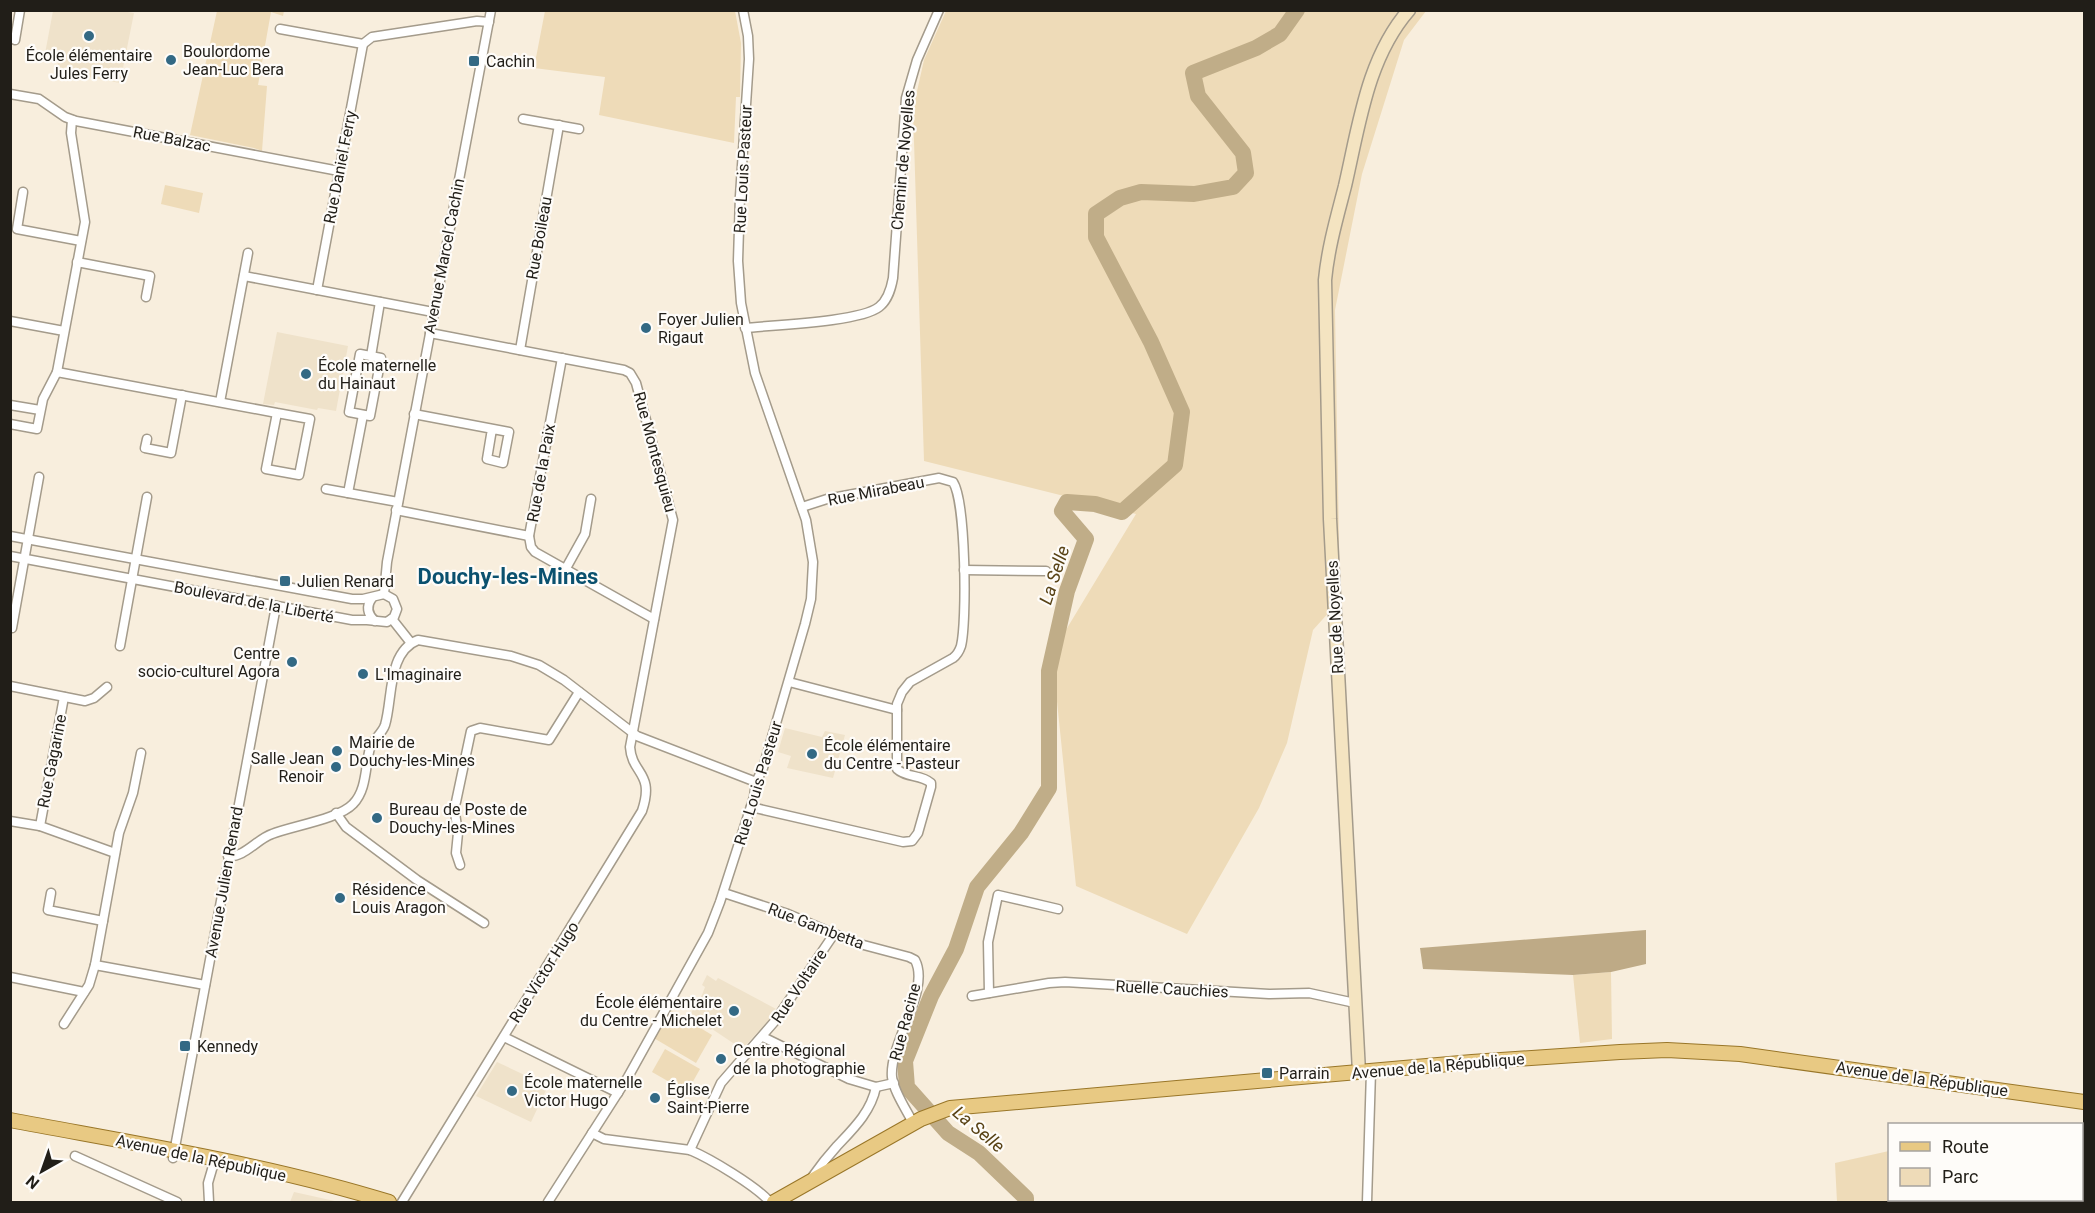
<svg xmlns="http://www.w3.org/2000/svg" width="2095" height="1213" font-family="Roboto,sans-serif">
	<rect width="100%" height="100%" fill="#f8eedd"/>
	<!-- built -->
	<g fill="#efe2ca">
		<path d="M121,11L134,13L120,83L57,71L58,62L44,59L53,11Z"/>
		<path d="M277,332L348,346L336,411L318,408L317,410L275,402L274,405L263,404Z"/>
		<path d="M785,728L822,737L825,731L845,735L833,778L787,768L791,756L778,752Z"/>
		<path d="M707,975L716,981L718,978L778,1010L742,1049L712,1029L711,1030L688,1018L702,995L705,987L702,985Z"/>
		<path d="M497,1062L548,1086L531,1122L476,1096Z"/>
		<path d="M294,1192L339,1202H290Z"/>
	</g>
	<!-- green -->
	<g fill="#eedbb8">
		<path d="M217,11H284L283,16L271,12L258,85L267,86L262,151L254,148L190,135Z"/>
		<path d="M545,11H735L741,43L740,97H736L734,143L599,115L605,77L534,68Z"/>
		<path d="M946,11H1426L1404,40L1362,174L1335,310L1340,600L1313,630L1287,743L1259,808L1187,934L1076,886L1052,653L1136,514L924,461L913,109L924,60Z"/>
		<path d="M165,185L203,193L199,213L161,204Z"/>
		<path d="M1611,972L1612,1039L1580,1043L1573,975Z"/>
		<path d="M669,1009L712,1035L696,1063L652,1037Z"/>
		<path d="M665,1049L700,1069L687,1092L652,1072Z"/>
		<path d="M1889,1151L1890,1200H1902L1903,1202H1837L1835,1163Z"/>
	</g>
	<!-- forest -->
	<path fill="#beaa86" d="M1646,930V964L1611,972L1573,975L1423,969L1420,948Z"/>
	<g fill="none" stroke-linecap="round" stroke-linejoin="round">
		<!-- river -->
		<path stroke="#c0ad88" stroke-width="16" d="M1026,1202V1198L979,1153L948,1133L907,1087L905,1061L931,996L956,949L977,887L1021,833L1049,788V671L1067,591L1086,539L1062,511L1067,502L1095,504L1122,512L1175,465L1182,412L1151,342L1096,237V214L1120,198L1141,192L1194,194L1233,187L1246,173L1243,153L1198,96L1193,73L1256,48L1280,34L1297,10"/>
		<defs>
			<g id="street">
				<path d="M280,29L363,44L372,37L477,21L489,22"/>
				<path d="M15,40L20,10"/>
				<path d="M10,94L39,99L65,117L76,121L339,171"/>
				<path d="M523,119L579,129"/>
				<path d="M23,192L17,229L81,241"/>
				<path d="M77,262L150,276L146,297"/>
				<path d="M244,276L433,312"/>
				<path d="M317,290L363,44"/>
				<path d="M10,321L64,331"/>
				<path d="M745,328C773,325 860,322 879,307C888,300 891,289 893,278L906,98L917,60L939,10"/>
				<path d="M520,350L559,125"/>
				<path d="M360,354L381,358L370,416L349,412Z"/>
				<path d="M371,356L380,302"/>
				<path d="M562,358L529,536L531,547L535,552L654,619"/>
				<path d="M57,372L85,222L71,133L72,120"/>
				<path d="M220,402L248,253"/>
				<path d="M10,405L40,410"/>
				<path d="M414,414L509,432L503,463L487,459L492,429"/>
				<path d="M10,424L37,429L43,399L57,372L277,413L310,419L299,475L266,469L277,413"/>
				<path d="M147,439L145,448L171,453L182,395"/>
				<path d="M326,489L398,502"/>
				<path d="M348,493L363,415"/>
				<path d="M396,510L529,536"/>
				<path d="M10,536L352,599H363L384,594L393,599L397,609L394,617L387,622L367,620H352L10,556"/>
				<path d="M565,570L585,534L591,499"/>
				<path d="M964,570L1046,571"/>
				<path d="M384,594L387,562L491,10"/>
				<path d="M372,598C366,606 367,614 375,621"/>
				<path d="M392,619L411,643"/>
				<path d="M12,628L39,477"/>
				<path d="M120,646L147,497"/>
				<path d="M789,682L897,710"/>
				<path d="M10,686L85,701L94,698L107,687"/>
				<path d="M64,697L40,826L115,853"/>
				<path d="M456,802L471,731L480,728L549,740L579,692"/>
				<path d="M751,807L903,842L912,841L918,833L931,787V783C921,774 906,778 897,769V704L902,692L910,682L953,658C957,655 959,652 961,646C967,622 966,502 953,482L939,478L827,499L802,507"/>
				<path d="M336,813L346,827L417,880L484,923"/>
				<path d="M455,813L458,833L456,853L460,865"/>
				<path d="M10,821L40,826"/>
				<path d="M228,856C244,858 257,839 272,834C292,826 339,819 353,804C367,790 365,766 370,748C373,739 382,734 385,725C393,699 387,652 418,640L511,656L539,665L564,680L637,736L756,782"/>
				<path d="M51,893L48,910L103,921"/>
				<path d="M724,893L788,914L856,943L909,957L915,960C931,990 889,1043 892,1077C894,1092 906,1109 913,1123"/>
				<path d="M95,965L119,833L133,793L141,753"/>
				<path d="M10,977L84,992"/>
				<path d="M989,993L988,942L998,895L1058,909"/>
				<path d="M972,996L1049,983L1065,982L1269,994L1309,993L1355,1003"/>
				<path d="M64,1024L89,985L95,965L205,985"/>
				<path d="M504,1037L618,1093"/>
				<path d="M763,1037L849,1079L876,1087L894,1083"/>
				<path d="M592,1133L604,1139L690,1150C711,1159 756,1186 770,1202"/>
				<path d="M690,1150L721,1083L775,1021L834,934"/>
				<path d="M75,1156L177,1202"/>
				<path d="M173,1158L276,606"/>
				<path d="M813,1176C820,1166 828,1156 837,1146C853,1129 871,1112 876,1087"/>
				<path d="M209,1202L208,1183L215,1159"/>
				<path d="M402,1202L642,811C655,772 632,775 630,747L673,520L636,383L630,373L624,370L430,333"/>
				<path d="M548,1202L628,1077L708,933L720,902L754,797L756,782L763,768L805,624L811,599L813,562L806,520L755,373L741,303L738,261L740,196L749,59L748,36L743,10"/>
				<path d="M1367,1202L1371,1071"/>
			</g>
			<path id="secondary" d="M1359,1072L1330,519L1325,280C1328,248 1337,217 1345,186C1359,126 1367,58 1409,10"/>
			<g id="primary">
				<path d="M10,1120C137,1144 266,1164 389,1202"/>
				<path d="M774,1202L921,1119L950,1108L1472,1062L1620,1052L1667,1050L1740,1054L2084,1102"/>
			</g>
		</defs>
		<!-- street casing -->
		<use href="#street" stroke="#a49b8b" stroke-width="11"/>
		<!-- secondary casing -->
		<use href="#secondary" stroke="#a49b8b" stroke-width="15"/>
		<!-- primary casing -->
		<use href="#primary" stroke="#997628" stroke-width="16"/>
		<!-- street -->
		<use href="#street" stroke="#fff" stroke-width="8"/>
		<!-- secondary -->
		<use href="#secondary" stroke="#f4e4c1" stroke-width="12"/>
		<!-- primary -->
		<use href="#primary" stroke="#e8c983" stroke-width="14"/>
	</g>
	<!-- markers -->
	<g fill="#336984" stroke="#fefcf9" stroke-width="2">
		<circle cx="89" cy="36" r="6"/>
		<circle cx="171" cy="60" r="6"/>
		<rect x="468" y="55" width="12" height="12" rx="3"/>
		<circle cx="646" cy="328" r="6"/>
		<circle cx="306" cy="374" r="6"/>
		<rect x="279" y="575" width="12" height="12" rx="3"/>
		<circle cx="292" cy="662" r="6"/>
		<circle cx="363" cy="674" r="6"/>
		<circle cx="337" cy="751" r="6"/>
		<circle cx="812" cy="754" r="6"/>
		<circle cx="336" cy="767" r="6"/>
		<circle cx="377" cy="818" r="6"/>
		<circle cx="340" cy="898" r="6"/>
		<circle cx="734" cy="1011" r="6"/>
		<rect x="179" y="1040" width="12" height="12" rx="3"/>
		<circle cx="721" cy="1059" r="6"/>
		<rect x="1261" y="1067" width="12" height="12" rx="3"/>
		<circle cx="512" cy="1091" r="6"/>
		<circle cx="655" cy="1098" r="6"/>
	</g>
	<g text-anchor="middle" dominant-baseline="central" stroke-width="4.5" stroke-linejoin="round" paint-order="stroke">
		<!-- poi labels -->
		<g font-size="16" fill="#211e18" stroke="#fefcf9" text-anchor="start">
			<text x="183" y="51">Boulordome<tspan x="183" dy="18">Jean-Luc Bera</tspan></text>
			<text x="89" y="55" text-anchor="middle">École élémentaire<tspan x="89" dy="18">Jules Ferry</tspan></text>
			<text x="486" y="61">Cachin</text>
			<text x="658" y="319">Foyer Julien<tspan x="658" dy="18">Rigaut</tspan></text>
			<text x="318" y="365">École maternelle<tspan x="318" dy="18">du Hainaut</tspan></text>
			<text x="297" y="581">Julien Renard</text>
			<text x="280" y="653" text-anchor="end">Centre<tspan x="280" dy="18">socio-culturel Agora</tspan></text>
			<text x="375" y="674">L'Imaginaire</text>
			<text x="349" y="742">Mairie de<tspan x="349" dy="18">Douchy-les-Mines</tspan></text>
			<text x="824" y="745">École élémentaire<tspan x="824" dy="18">du Centre - Pasteur</tspan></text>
			<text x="324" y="758" text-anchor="end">Salle Jean<tspan x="324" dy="18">Renoir</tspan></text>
			<text x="389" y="809">Bureau de Poste de<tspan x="389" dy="18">Douchy-les-Mines</tspan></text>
			<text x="352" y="889">Résidence<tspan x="352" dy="18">Louis Aragon</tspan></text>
			<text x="722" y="1002" text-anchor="end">École élémentaire<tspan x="722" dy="18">du Centre - Michelet</tspan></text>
			<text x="197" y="1046">Kennedy</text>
			<text x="733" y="1050">Centre Régional<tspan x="733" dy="18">de la photographie</tspan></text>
			<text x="1279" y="1073">Parrain</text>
			<text x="524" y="1082">École maternelle<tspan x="524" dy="18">Victor Hugo</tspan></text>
			<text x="667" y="1089">Église<tspan x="667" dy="18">Saint-Pierre</tspan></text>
		</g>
		<!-- street labels -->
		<g font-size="16" fill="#211e18" stroke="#fefcf9">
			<text transform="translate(172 139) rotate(11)">Rue Balzac</text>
			<text transform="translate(903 160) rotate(-85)">Chemin de Noyelles</text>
			<text transform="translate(340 167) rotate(-79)">Rue Daniel Ferry</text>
			<text transform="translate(743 169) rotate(-87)">Rue Louis Pasteur</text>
			<text transform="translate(539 238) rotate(-80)">Rue Boileau</text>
			<text transform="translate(444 256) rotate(-79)">Avenue Marcel Cachin</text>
			<text transform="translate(655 452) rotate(75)">Rue Montesquieu</text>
			<text transform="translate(541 473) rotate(-80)">Rue de la Paix</text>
			<text transform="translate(876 491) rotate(-11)">Rue Mirabeau</text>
			<text transform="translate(254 602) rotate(11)">Boulevard de la Liberté</text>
			<text transform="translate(1335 617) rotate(-93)">Rue de Noyelles</text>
			<text transform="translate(52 761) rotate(-79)">Rue Gagarine</text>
			<text transform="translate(758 783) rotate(-73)">Rue Louis Pasteur</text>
			<text transform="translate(224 882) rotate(-80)">Avenue Julien Renard</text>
			<text transform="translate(816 926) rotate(21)">Rue Gambetta</text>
			<text transform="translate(544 972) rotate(-58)">Rue Victor Hugo</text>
			<text transform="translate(799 986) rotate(-56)">Rue Voltaire</text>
			<text transform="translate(1172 989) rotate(3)">Ruelle Cauchies</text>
			<text transform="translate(905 1022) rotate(-75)">Rue Racine</text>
			<text transform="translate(1438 1066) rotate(-5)">Avenue de la République</text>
			<text transform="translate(1922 1079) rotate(8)">Avenue de la République</text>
			<text transform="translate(201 1158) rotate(12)">Avenue de la République</text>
		</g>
		<!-- water labels -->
		<g font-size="18" font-style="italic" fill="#584215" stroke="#fefcf9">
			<text transform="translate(1054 575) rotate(-72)">La Selle</text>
			<text transform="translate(979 1129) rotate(40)">La Selle</text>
		</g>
		<!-- district labels -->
		<g font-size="22" font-weight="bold" fill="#0b516f" stroke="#fefcf9">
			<text x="508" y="576">Douchy-les-Mines</text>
		</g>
	</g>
	<!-- border -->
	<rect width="2095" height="1213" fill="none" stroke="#211e18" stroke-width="24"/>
	<!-- legend -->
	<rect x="1888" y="1123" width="195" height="78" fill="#fefcf9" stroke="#a6a39f" stroke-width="1.5"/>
	<rect x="1900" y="1142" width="30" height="9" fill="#e8c983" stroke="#a6a39f" stroke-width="1.5"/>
	<text x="1942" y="1153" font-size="18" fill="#211e18">Route</text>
	<rect x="1900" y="1168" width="30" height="18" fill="#eedbb8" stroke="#a6a39f" stroke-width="1.5"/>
	<text x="1942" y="1183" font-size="18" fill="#211e18">Parc</text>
	<!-- north arrow -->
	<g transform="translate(42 1171) rotate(220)" stroke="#fefcf9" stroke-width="4.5" paint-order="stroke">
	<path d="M0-4.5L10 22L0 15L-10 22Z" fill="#211e18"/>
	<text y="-9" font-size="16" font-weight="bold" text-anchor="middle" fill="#211e18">N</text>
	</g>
</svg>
